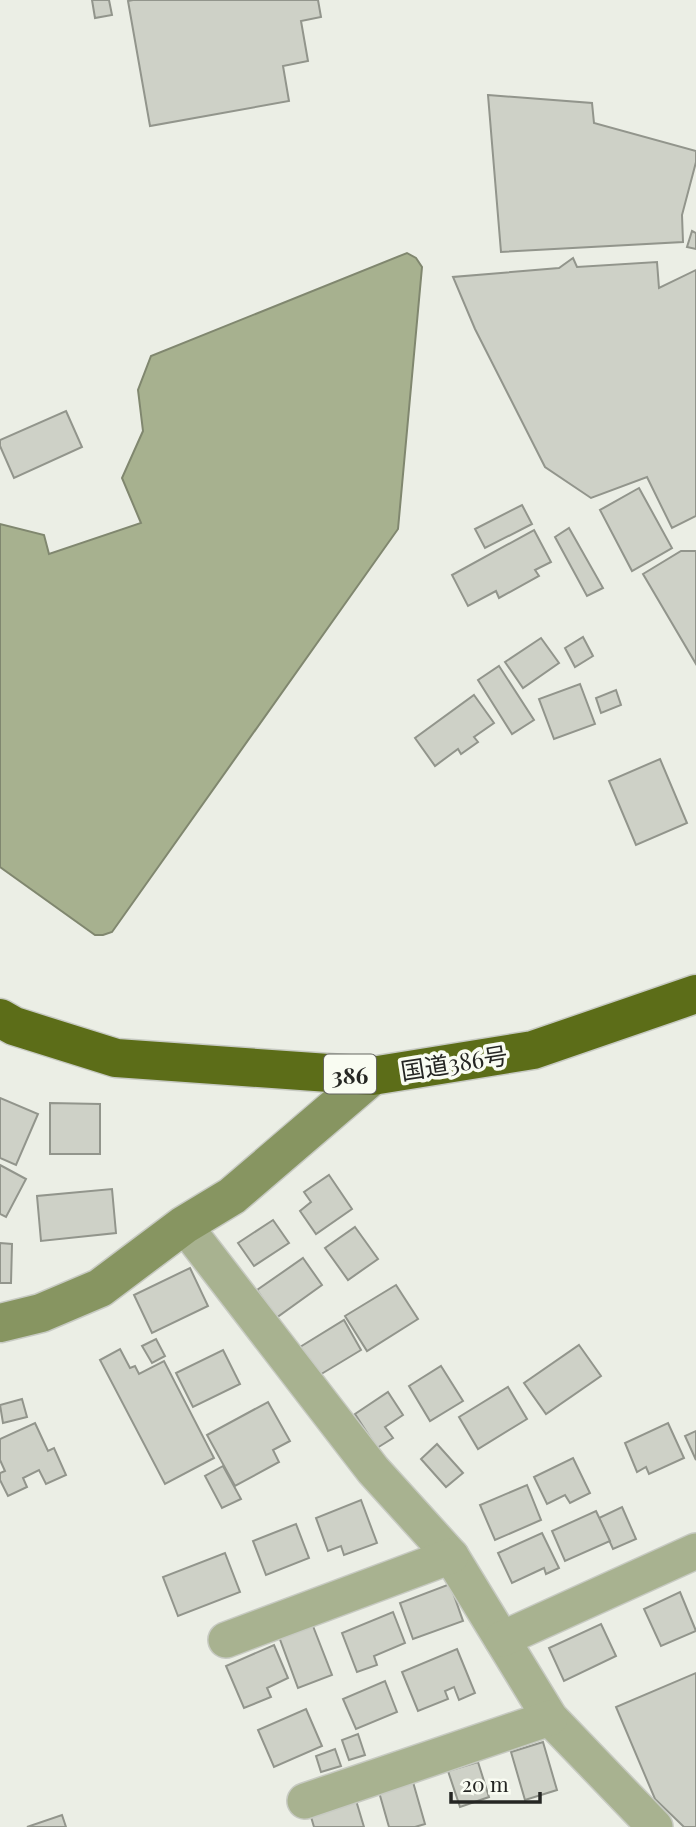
<svg xmlns="http://www.w3.org/2000/svg" width="696" height="1827" font-family="'Playfair Display','Noto Sans JP',serif">
	<rect width="100%" height="100%" fill="#ebeee5"/>
	<!-- water -->
	<path fill="#a7b18f" stroke="#80876f" stroke-width="2" d="M407,253L416,258L422,267L398,529L112,932L103,935H95L0,867V524L44,535L49,554L141,523L122,478L143,431L138,390L151,356Z"/>
	<!-- building -->
	<g fill="#ced1c7" stroke="#92958c" stroke-width="2">
		<path d="M92,0H109L112,15L95,18Z"/>
		<path d="M133,0H318L321,17L301,21L308,61L283,66L289,101L150,126L128,1Z"/>
		<path d="M488,95L592,103L594,123L696,151V162L682,215L683,242L501,252Z"/>
		<path d="M692,231L696,233V249L687,247Z"/>
		<path d="M573,258L577,267L657,262L659,288L696,270V516L672,528L647,477L591,498L545,467L475,329L453,277L559,268Z"/>
		<path d="M66,411L82,447L14,478L0,446V440Z"/>
		<path d="M639,488L672,548L632,571L600,510Z"/>
		<path d="M522,505L532,524L485,548L475,529Z"/>
		<path d="M569,528L603,588L587,596L555,537Z"/>
		<path d="M534,530L551,562L535,570L539,576L499,598L496,591L468,606L452,575Z"/>
		<path d="M681,551H696V664L643,574Z"/>
		<path d="M583,637L593,656L575,667L565,648Z"/>
		<path d="M541,638L559,663L523,688L505,662Z"/>
		<path d="M499,666L534,720L512,734L478,680Z"/>
		<path d="M580,684L595,724L554,739L539,699Z"/>
		<path d="M616,690L621,705L601,713L596,698Z"/>
		<path d="M474,695L494,723L474,737L478,742L461,754L458,749L435,766L415,738Z"/>
		<path d="M660,759L687,823L636,845L609,781Z"/>
		<path d="M0,1098L38,1114L16,1165L0,1158Z"/>
		<path d="M50,1103L100,1104V1154H50Z"/>
		<path d="M0,1165L26,1179L6,1217L0,1214Z"/>
		<path d="M329,1175L352,1209L316,1234L300,1211L311,1202L304,1192Z"/>
		<path d="M112,1189L116,1233L41,1241L37,1196Z"/>
		<path d="M273,1220L289,1243L254,1266L238,1243Z"/>
		<path d="M355,1227L378,1259L348,1280L325,1248Z"/>
		<path d="M0,1243L12,1244L11,1283H0Z"/>
		<path d="M303,1258L322,1285L276,1318L257,1290Z"/>
		<path d="M190,1268L208,1306L152,1333L134,1295Z"/>
		<path d="M396,1285L418,1319L367,1351L345,1316Z"/>
		<path d="M344,1320L361,1350L318,1376L300,1347Z"/>
		<path d="M156,1339L165,1356L152,1363L142,1346Z"/>
		<path d="M579,1345L601,1376L546,1414L524,1383Z"/>
		<path d="M120,1349L130,1368L135,1366L139,1374L164,1361L214,1458L165,1484L100,1360Z"/>
		<path d="M223,1350L240,1384L193,1407L176,1373Z"/>
		<path d="M441,1366L463,1401L430,1421L409,1386Z"/>
		<path d="M508,1387L527,1419L478,1449L459,1417Z"/>
		<path d="M388,1392L403,1415L385,1427L393,1438L377,1448L355,1414Z"/>
		<path d="M22,1399L27,1417L3,1423L0,1405Z"/>
		<path d="M268,1402L290,1441L273,1450L279,1462L235,1486L207,1435Z"/>
		<path d="M35,1423L48,1451L54,1448L66,1475L46,1484L39,1470L23,1478L27,1487L8,1496L0,1480V1473L5,1471L0,1460V1439Z"/>
		<path d="M668,1423L684,1458L649,1474L646,1467L637,1472L625,1443Z"/>
		<path d="M696,1431V1460L685,1436Z"/>
		<path d="M437,1444L463,1473L446,1487L421,1459Z"/>
		<path d="M573,1458L590,1493L570,1503L565,1495L547,1504L534,1477Z"/>
		<path d="M223,1466L241,1499L222,1508L205,1476Z"/>
		<path d="M527,1485L541,1520L495,1540L480,1505Z"/>
		<path d="M361,1500L377,1543L344,1555L341,1546L328,1551L316,1518Z"/>
		<path d="M622,1507L636,1539L613,1549L599,1518Z"/>
		<path d="M596,1511L610,1541L565,1561L552,1531Z"/>
		<path d="M296,1524L309,1558L266,1575L253,1541Z"/>
		<path d="M542,1533L559,1568L546,1574L544,1568L512,1583L498,1553Z"/>
		<path d="M225,1553L240,1592L178,1616L163,1577Z"/>
		<path d="M450,1584L463,1621L413,1639L400,1603Z"/>
		<path d="M680,1592L696,1631L661,1646L644,1609Z"/>
		<path d="M393,1612L405,1643L374,1656L377,1665L357,1672L342,1633Z"/>
		<path d="M311,1621L332,1675L298,1688L278,1634Z"/>
		<path d="M601,1624L616,1656L564,1681L549,1648Z"/>
		<path d="M274,1645L288,1678L267,1688L271,1697L244,1708L226,1666Z"/>
		<path d="M457,1649L475,1693L459,1700L454,1687L445,1691L448,1699L418,1711L402,1672Z"/>
		<path d="M696,1673V1827H684L655,1799L616,1707Z"/>
		<path d="M385,1681L397,1712L356,1729L343,1699Z"/>
		<path d="M306,1709L322,1746L274,1767L258,1730Z"/>
		<path d="M358,1734L365,1755L349,1760L342,1740Z"/>
		<path d="M543,1742L557,1790L525,1800L511,1752Z"/>
		<path d="M335,1749L341,1766L321,1772L316,1756Z"/>
		<path d="M478,1762L489,1797L460,1807L448,1771Z"/>
		<path d="M413,1782L425,1824L415,1827H389L379,1792Z"/>
		<path d="M355,1797L364,1827H314L309,1810Z"/>
		<path d="M62,1815L66,1827H27Z"/>
	</g>
	<g fill="none" stroke-linecap="round" stroke-linejoin="round">
		<defs>
			<g id="street">
				<path d="M184,1225L373,1470L451,1556L550,1718L655,1827"/>
				<path d="M502,1639L696,1551"/>
				<path d="M226,1640L451,1556"/>
				<path d="M305,1801L550,1718"/>
			</g>
			<path id="secondary" d="M0,1323L41,1313L100,1288L184,1225L232,1196L372,1076"/>
			<path id="highway" d="M0,1018L14,1026L116,1058L372,1076L533,1050L696,994"/>
		</defs>
		<!-- street casing -->
		<use href="#street" stroke="#c7cac2" stroke-width="38"/>
		<!-- secondary casing -->
		<use href="#secondary" stroke="#c7cac2" stroke-width="41"/>
		<!-- highway casing -->
		<use href="#highway" stroke="#c7cac2" stroke-width="41"/>
		<!-- street -->
		<use href="#street" stroke="#a8b290" stroke-width="35"/>
		<!-- secondary -->
		<use href="#secondary" stroke="#879561" stroke-width="38"/>
		<!-- highway -->
		<use href="#highway" stroke="#5c6d18" stroke-width="38"/>
	</g>
	<g text-anchor="middle" dominant-baseline="central" stroke-width="7" stroke-linejoin="round" paint-order="stroke">
		<!-- shield labels -->
		<rect fill="#f9fcf2" stroke="#656661" stroke-width="2" x="324" y="1054.5" width="52" height="39" rx="5"/>
		<g font-size="23" font-weight="bold" fill="#252623">
			<text x="350" y="1074">386</text>
		</g>
		<!-- street labels -->
		<g font-size="24" fill="#252623" stroke="#f9fcf2">
			<text transform="translate(454 1062) rotate(-9)">国道386号</text>
		</g>
	</g>
	<!-- scale -->
	<path d="M451 1792v10h89v-10" fill="none" stroke="#252623" stroke-width="3.5"/>
	<text x="462" y="1792" font-size="21" fill="#252623" stroke="#f9fcf2" stroke-width="5" paint-order="stroke">20 m</text>
</svg>
